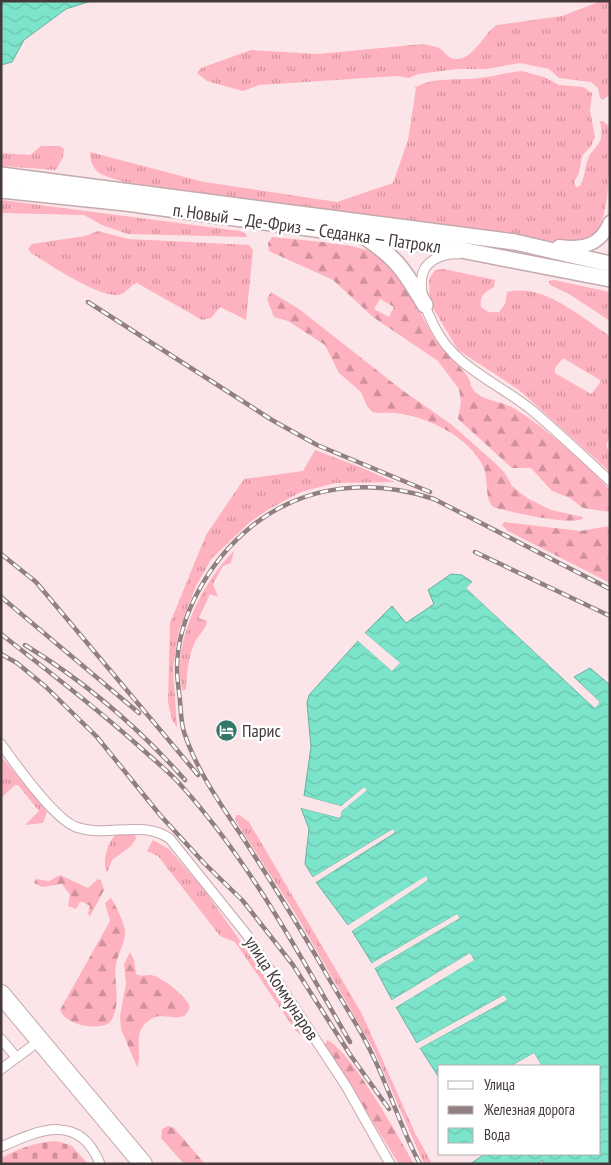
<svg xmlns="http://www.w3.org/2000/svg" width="611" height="1165" font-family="'PT Sans Narrow',sans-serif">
	<defs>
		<pattern id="grass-tufts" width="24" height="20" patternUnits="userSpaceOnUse" patternTransform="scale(1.25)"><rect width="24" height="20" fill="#feb1be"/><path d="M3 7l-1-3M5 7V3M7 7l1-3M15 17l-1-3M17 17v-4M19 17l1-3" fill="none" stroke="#cf919b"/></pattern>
		<pattern id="forest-firs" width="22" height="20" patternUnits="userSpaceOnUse" patternTransform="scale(1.25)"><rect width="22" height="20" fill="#feb1be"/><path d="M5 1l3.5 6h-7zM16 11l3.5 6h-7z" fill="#cf919b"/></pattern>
		<pattern id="cemetery-stones" width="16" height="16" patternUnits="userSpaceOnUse" patternTransform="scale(1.25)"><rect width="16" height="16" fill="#feb1be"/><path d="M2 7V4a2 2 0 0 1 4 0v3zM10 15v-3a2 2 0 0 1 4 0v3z" fill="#cf919b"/></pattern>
		<pattern id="water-waves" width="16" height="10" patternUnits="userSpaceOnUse" patternTransform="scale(1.25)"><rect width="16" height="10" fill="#7be4ca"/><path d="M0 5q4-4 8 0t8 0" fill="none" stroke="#6cc4ae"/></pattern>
	</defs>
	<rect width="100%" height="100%" fill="#fce5e8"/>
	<!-- grass -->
	<g fill="url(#grass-tufts)" fill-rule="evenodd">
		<path d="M601,1H610V94L603,100L600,98L598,88L591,82L559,78L549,69L520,63L487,69H458L418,74L409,78L397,76L259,85L243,91L207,81L197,73L201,68L251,50L318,54L423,44C428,45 434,46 439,48C443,50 447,56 451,58C472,65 483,33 497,25L562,16Z"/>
		<path d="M522,71L544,77L559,85L583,87L592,93L590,111L595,137L591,146L582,156L579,173L574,182L576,187L580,186C585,177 584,171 587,162C592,144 606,148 600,121H603L610,127C610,155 611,221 592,239C588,242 579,242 573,244L124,182C105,175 91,176 90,152L204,182L337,202L393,183L408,140L416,89L414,88C434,76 457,81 479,78C494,77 507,72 522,71Z"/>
		<path d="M41,146H60L64,149L63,157L56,170L1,166V153L30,155Z"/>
		<path d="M1,200L240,231L246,234L247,237L128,234L102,225L84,215L1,213Z"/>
		<path d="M98,231L128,239L249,245L253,250L246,320L220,307L211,318L202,320L137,283C130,285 126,294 118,295C97,297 49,264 31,253L28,249L32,244L85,236Z"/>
		<path d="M444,269L495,280L494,287C485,292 479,296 481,307C487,312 491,313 499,312L505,304L507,292C545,283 581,318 610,336V435L606,446L610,453V472L519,390L458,350L430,303L429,279L435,270ZM563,358L600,380V383L591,394L555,373V368Z"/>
		<path d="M554,280L610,292V321L569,294L550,285L549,281Z"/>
		<path d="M315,450L365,469L394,482L335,483L301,492L271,508L250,522L212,558L196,586L179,630L173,668L177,727L172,720L168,702L170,623L206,535L244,479L303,471Z"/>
		<path d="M234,551L231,563L223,566L213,584L218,597L210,594L199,618L207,621C206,630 198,635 195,642C188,657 187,672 186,689L183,691C169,648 203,580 234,551Z"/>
		<path d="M1,756L47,812L43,823L25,825L39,811L18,785H15L1,798Z"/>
		<path d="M236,815H239L249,822L362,1014L415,1133L432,1164H424L374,1050L295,913L235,820Z"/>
		<path d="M117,834H135L136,839L131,846L112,860L107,873C102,863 107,841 117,834Z"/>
		<path d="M153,840L169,849L205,891L277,993L302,1036L295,1030L235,942L220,936L158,856L147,851Z"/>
	</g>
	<!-- forest -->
	<g fill="url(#forest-firs)" fill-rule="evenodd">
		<path d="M272,237C299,240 350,243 373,252C406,266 417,313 436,340C445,354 456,362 466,374C470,379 470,386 474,391C486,402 502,401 515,409C543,426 588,465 610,490V512L583,508L570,498L552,491L531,468H512L458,419L461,401L459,389L438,361L373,317L333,280L269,251L268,243ZM380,299L394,307L389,317L374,309Z"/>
		<path d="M271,292L299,309L402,390L452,425L494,462L505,473L512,486L527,498L551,510L583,517L582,519C568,525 510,512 493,507C484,497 489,479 483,466C469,437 427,416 395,413C388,412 380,414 372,412L367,406L361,392L339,373L325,345L288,321L274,317L267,299Z"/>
		<path d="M504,522L580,531L610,526V583L508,531L502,525Z"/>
		<path d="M60,875L88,888L98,879L101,880L104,890L90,916L88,914L90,906L83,902H80L76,909L68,906L70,895L62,884L42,887L34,883L36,879L49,881Z"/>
		<path d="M111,898C116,906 123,920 125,930C126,941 118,953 116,964C113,982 122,1003 111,1021C107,1028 88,1027 81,1025C72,1022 64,1019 60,1010L110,921L105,903Z"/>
		<path d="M130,952L134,960L136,974C142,977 145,975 151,975C161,976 188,998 190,1007C184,1026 166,1012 153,1018C129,1030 144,1054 137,1067L121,1029L120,1016L126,984L124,964Z"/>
		<path d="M327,1040C350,1049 400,1139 414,1164H399L325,1045Z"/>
		<path d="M168,1126L174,1128L205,1164H184L161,1138L162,1129Z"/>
	</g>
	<!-- cemetery -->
	<path fill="url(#cemetery-stones)" d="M57,1141L72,1146L88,1164H1V1158C20,1148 36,1142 57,1141Z"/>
	<!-- water -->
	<g fill="url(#water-waves)" stroke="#6ab09f">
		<path d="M1,1H91L66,9L24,40L12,62L1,65Z"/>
		<path d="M451,574L462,575L472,582L466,588L594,708L600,702L574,677L590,668L610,685V1164H544L542,1160L537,1164H470L485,1154H600V1066H542L534,1053L511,1066H440V1079L420,1048L506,1001L504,995L417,1043L396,1007L474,959L470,953L392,1000L375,968L460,918L457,914L372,963L352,931L428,880L426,877L348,925L316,882L395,833L393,829L313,877L305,864L309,829L301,808L340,818L342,811L366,790L364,787L341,806L304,796L311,747L307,703L309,695L358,641L393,671L399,663L365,633L392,606L406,623L434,604L428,590Z"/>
	</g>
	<!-- pier -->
	<g fill="#fce5e8">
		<path d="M472,582L474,583L469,588L594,705L597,702L572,679V676L600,702L595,708L466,588Z"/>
		<path d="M365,633L400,663L392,671L358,641L360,639L392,668L396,664L364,635Z"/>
		<path d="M364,787L367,790L342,811L340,818L301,808L302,805L338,815L341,809L303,798L304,796L341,806Z"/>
		<path d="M393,829L395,832L316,882L315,880L356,854L314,879L313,877Z"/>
		<path d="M426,876L428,880L352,931L351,929L412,888L349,927L348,925Z"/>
		<path d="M457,914L460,918L375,968L374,966L457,917L374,965L372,963Z"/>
		<path d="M470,953L474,960L396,1007L394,1005L470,959L469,957L393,1002L392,1000Z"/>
		<path d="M504,995L507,1000L420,1048L418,1046L503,1000L418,1045L417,1043Z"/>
		<path d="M534,1053L542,1066H540L534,1056L516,1066H511Z"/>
	</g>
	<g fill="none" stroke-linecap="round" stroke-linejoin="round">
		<defs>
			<g id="street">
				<path d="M458,254C446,253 432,258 425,268C412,292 437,337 454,354C476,376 509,391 534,412C560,434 585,458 610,481"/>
				<path d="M1,744C16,765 54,819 76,827C107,838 142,819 170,839L247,935L346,1086L390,1164"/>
				<path d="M1,1039L16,1057"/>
				<path d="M1,1069L31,1047"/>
				<path d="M1,1147C40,1129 80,1113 100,1164"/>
			</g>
			<path id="secondary" d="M559,246C583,249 600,246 610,222"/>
			<g id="primary">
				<path d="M1,175L515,242L610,264"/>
				<path d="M1,190L126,203L446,247L610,279"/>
				<path d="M365,237C399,260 405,272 425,305"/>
			</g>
			<path id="highway" d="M1,994L143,1164"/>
		</defs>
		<!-- street casing -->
		<use href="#street" stroke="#c4a9ad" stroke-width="11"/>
		<!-- secondary casing -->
		<use href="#secondary" stroke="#c4a9ad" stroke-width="15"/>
		<!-- primary casing -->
		<use href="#primary" stroke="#c4a9ad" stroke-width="18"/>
		<!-- highway casing -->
		<use href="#highway" stroke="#c4a9ad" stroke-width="20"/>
		<!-- street -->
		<use href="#street" stroke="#fff" stroke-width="9"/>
		<!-- secondary -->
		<use href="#secondary" stroke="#fff" stroke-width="12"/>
		<!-- primary -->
		<use href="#primary" stroke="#fff" stroke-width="15"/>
		<!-- highway -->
		<use href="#highway" stroke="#fff" stroke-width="18"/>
		<defs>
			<g id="rail">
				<path d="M88,302L272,420L317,445L430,492"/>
				<path d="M475,552L610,616"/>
				<path d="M1,554L36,582L198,775"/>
				<path d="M1,597L139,713"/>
				<path d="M1,634C49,672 97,708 142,749C154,760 168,771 179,783C249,860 298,952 350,1042"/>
				<path d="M25,645C84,681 139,728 185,780"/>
				<path d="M1,654L17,663L46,687L97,737L160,815L205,864L243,901L293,965L351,1056L389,1109"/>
				<path d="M420,1164C400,1127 389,1087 370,1050C357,1023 339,997 324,970C299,926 272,883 245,841C222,806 197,772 184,732C181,723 181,711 180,701C179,690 177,679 177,669C177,615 211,559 252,526C305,484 371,478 434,499L610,589"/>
			</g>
		</defs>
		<!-- rail casing -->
		<use href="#rail" stroke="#908082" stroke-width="4.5"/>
		<!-- rail -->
		<use href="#rail" stroke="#fff" stroke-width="2.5" stroke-dasharray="8" stroke-linecap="butt"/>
	</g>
	<!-- icons -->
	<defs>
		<symbol id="hotel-disc" viewBox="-11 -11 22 22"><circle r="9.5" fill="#357767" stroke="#fff"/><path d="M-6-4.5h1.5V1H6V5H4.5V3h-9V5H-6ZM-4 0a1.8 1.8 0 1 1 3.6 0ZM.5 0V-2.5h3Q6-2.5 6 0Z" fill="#fff"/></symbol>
	</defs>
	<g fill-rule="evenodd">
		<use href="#hotel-disc" x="214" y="718" width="25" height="25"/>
	</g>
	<g text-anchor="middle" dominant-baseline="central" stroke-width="5" stroke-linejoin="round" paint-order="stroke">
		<!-- street labels -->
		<g font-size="18" fill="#44383a" stroke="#fff">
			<text transform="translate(307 228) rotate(8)">п. Новый — Де-Фриз — Седанка — Патрокл</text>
			<text transform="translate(282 988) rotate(57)">улица Коммунаров</text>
		</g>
		<!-- poi labels -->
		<g font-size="18" fill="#44383a" stroke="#fff" text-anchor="start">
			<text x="242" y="730">Парис</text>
		</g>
	</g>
	<!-- border -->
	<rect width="611" height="1165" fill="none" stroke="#44383a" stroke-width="5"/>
	<!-- legend -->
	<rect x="438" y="1065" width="162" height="90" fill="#ffffff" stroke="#b4afb0"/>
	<rect x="448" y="1081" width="25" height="8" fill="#ffffff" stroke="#b4afb0"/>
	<text x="484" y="1090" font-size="15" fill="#44383a">Улица</text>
	<rect x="448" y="1106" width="25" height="8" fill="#908082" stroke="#b4afb0"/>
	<text x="484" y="1115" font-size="15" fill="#44383a">Железная дорога</text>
	<rect x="448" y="1128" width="25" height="15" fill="url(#water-waves)" stroke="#b4afb0"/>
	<text x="484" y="1140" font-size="15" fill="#44383a">Вода</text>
</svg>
